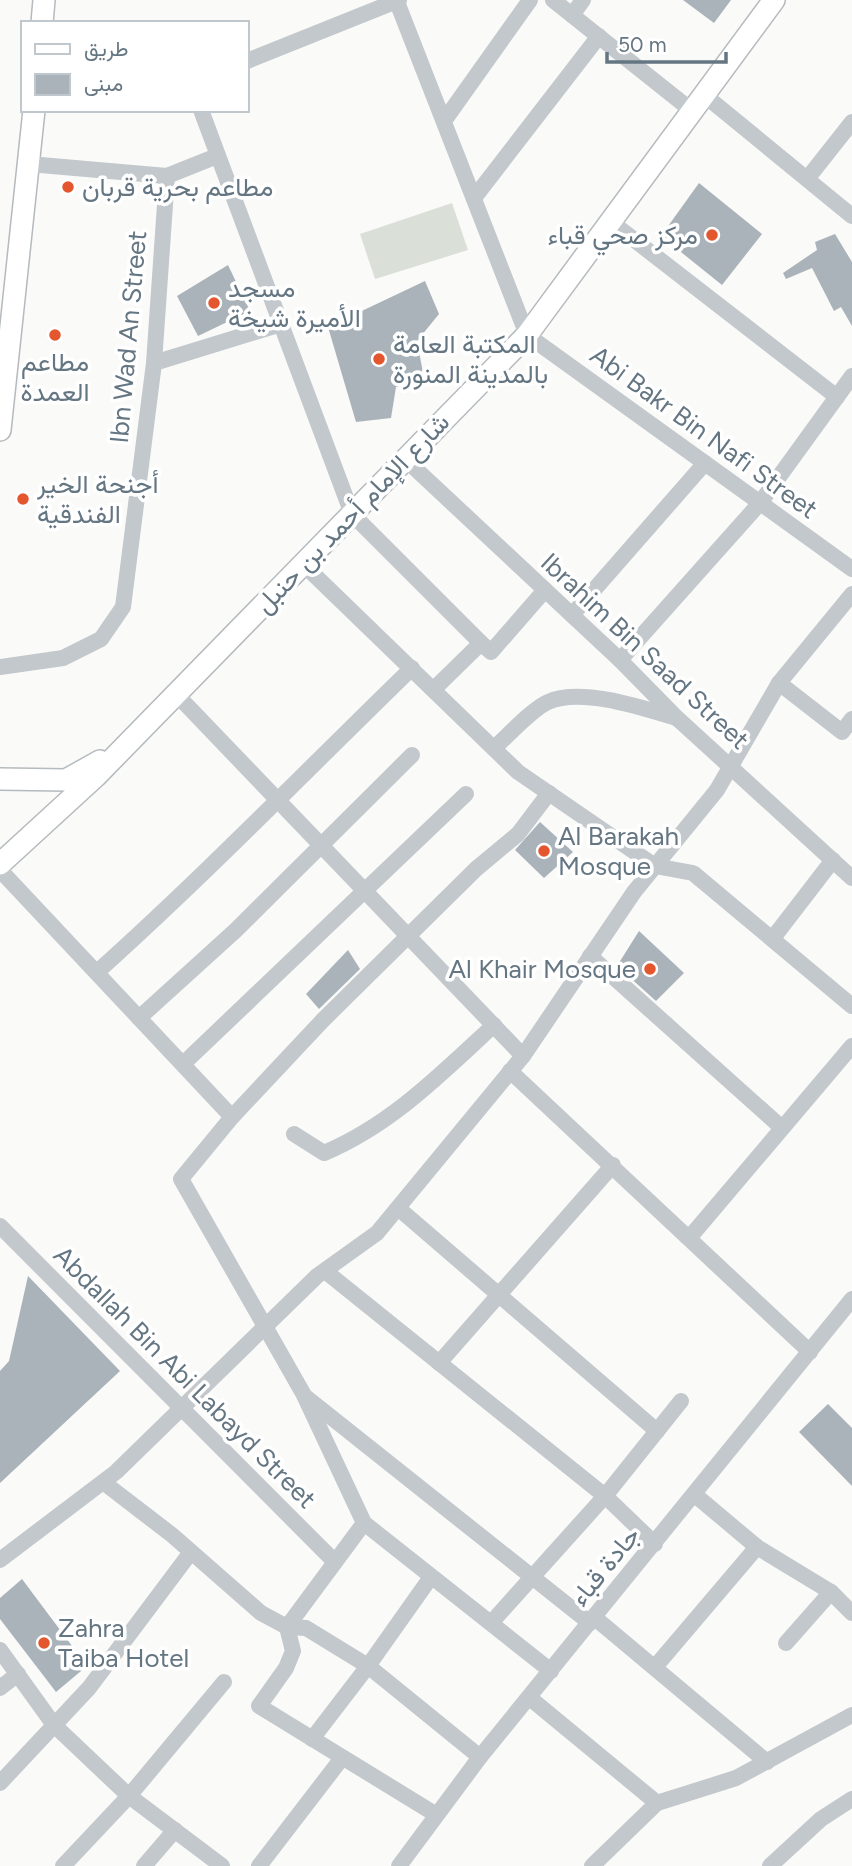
<svg xmlns="http://www.w3.org/2000/svg" width="852" height="1866" font-family="Figtree,Vazirmatn,sans-serif">
	<rect width="100%" height="100%" fill="#fafaf8"/>
	<!-- green -->
	<path fill="#dadfd7" d="M452,203L468,250L375,279L360,234Z"/>
	<!-- building -->
	<g fill="#aab3b9">
		<path d="M683,0H731L714,23Z"/>
		<path d="M699,183L762,234L722,285L661,236Z"/>
		<path d="M835,234L852,262V326L841,307L834,311L812,268L786,279L783,273L817,250L815,242Z"/>
		<path d="M228,265L250,311L198,336L177,296Z"/>
		<path d="M425,281L439,314L417,341L424,378L396,387L391,418L356,422L328,327Z"/>
		<path d="M540,822L573,852L544,878L515,850Z"/>
		<path d="M639,931L684,973L656,1001L617,966Z"/>
		<path d="M348,950L360,969L319,1009L306,994Z"/>
		<path d="M28,1276L120,1371L0,1483V1371L9,1361Z"/>
		<path d="M828,1404L852,1428V1486L799,1432Z"/>
		<path d="M22,1579L87,1666L56,1692L0,1619V1598Z"/>
	</g>
	<g fill="none" stroke-linecap="round" stroke-linejoin="round">
		<defs>
			<g id="major">
				<path d="M42,23L44,0"/>
				<path d="M0,430L34,110"/>
				<path d="M0,779L66,780L100,761"/>
				<path d="M0,864L96,776L527,335L774,0"/>
			</g>
		</defs>
		<!-- major casing -->
		<use href="#major" stroke="#b5babe" stroke-width="24"/>
		<!-- minor -->
		<g stroke="#c3c8cc" stroke-width="16">
			<path d="M553,0L691,110"/>
			<path d="M397,2L527,335L852,569"/>
			<path d="M572,15L583,0"/>
			<path d="M247,61L399,0"/>
			<path d="M703,94L852,216"/>
			<path d="M201,110L352,514L481,643"/>
			<path d="M444,121L530,0"/>
			<path d="M29,164L167,176L217,156"/>
			<path d="M807,179L852,122"/>
			<path d="M474,198L599,36"/>
			<path d="M610,221L837,397"/>
			<path d="M154,363L281,324"/>
			<path d="M405,459L620,660L678,719L852,878"/>
			<path d="M303,564L518,772L655,866L693,873L852,1006"/>
			<path d="M572,615L705,463"/>
			<path d="M620,660L760,503L852,376"/>
			<path d="M0,667L63,658L101,639L123,607L154,363L167,176"/>
			<path d="M779,683L842,732L852,719"/>
			<path d="M434,689L481,643L491,652L545,590"/>
			<path d="M176,694L523,1056"/>
			<path d="M494,748C508,736 532,709 548,702C581,687 643,708 676,718"/>
			<path d="M0,870L232,1117"/>
			<path d="M773,938L833,860"/>
			<path d="M590,956L782,1128"/>
			<path d="M97,972C205,875 307,770 412,668"/>
			<path d="M139,1018L236,930L412,755"/>
			<path d="M183,1064L466,794"/>
			<path d="M510,1071L810,1352"/>
			<path d="M294,1134L324,1153C391,1125 441,1074 494,1025"/>
			<path d="M398,1208L657,1431"/>
			<path d="M0,1226L335,1562"/>
			<path d="M690,1237L852,1046"/>
			<path d="M325,1271L605,1496L655,1544"/>
			<path d="M439,1363L613,1165"/>
			<path d="M307,1398L590,1623"/>
			<path d="M103,1482L172,1535L261,1613L287,1627L306,1628L368,1666L480,1757"/>
			<path d="M695,1495L757,1547L831,1592L852,1613"/>
			<path d="M364,1523L551,1671"/>
			<path d="M0,1560L116,1472L317,1276L377,1233L523,1056L634,892L717,790L779,683L852,594"/>
			<path d="M595,1618L767,1762"/>
			<path d="M491,1623L605,1496L681,1401"/>
			<path d="M786,1643L831,1592"/>
			<path d="M0,1650L54,1725L129,1796L222,1866"/>
			<path d="M655,1667L757,1547"/>
			<path d="M0,1688L18,1674"/>
			<path d="M531,1699L657,1803"/>
			<path d="M312,1739L368,1666L431,1577"/>
			<path d="M0,1783L89,1688L191,1552"/>
			<path d="M435,1814L259,1706L286,1668L293,1651L287,1627L364,1523L304,1395L181,1179L232,1117L323,1020L476,869L518,834L549,793"/>
			<path d="M63,1866L129,1796L224,1682"/>
			<path d="M144,1866L175,1830"/>
			<path d="M259,1866L342,1758"/>
			<path d="M399,1866L480,1757L852,1299"/>
			<path d="M592,1866L657,1803L736,1778L852,1715"/>
			<path d="M770,1866L821,1819L852,1799"/>
		</g>
		<!-- major -->
		<use href="#major" stroke="#fff" stroke-width="21"/>
	</g>
	<!-- markers -->
	<g fill="#e4572e" stroke="#fff" stroke-width="2.5">
		<circle cx="68" cy="187" r="7"/>
		<circle cx="712" cy="235" r="7"/>
		<circle cx="214" cy="303" r="7"/>
		<circle cx="55" cy="335" r="7"/>
		<circle cx="379" cy="359" r="7"/>
		<circle cx="23" cy="499" r="7"/>
		<circle cx="544" cy="851" r="7"/>
		<circle cx="650" cy="969" r="7"/>
		<circle cx="44" cy="1643" r="7"/>
	</g>
	<g text-anchor="middle" dominant-baseline="central" stroke-width="7" stroke-linejoin="round" paint-order="stroke">
		<!-- poi labels -->
		<g font-size="26" fill="#657683" stroke="#fff" text-anchor="start">
			<text x="82" y="187">مطاعم بحرية قربان</text>
			<text x="698" y="235" text-anchor="end">مركز صحي قباء</text>
			<text x="228" y="288">مسجد<tspan x="228" dy="30">الأميرة شيخة</tspan></text>
			<text x="393" y="344">المكتبة العامة<tspan x="393" dy="30">بالمدينة المنورة</tspan></text>
			<text x="55" y="362" text-anchor="middle">مطاعم<tspan x="55" dy="30">العمدة</tspan></text>
			<text x="37" y="484">أجنحة الخير<tspan x="37" dy="30">الفندقية</tspan></text>
			<text x="558" y="836">Al Barakah<tspan x="558" dy="30">Mosque</tspan></text>
			<text x="636" y="969" text-anchor="end">Al Khair Mosque</text>
			<text x="58" y="1628">Zahra<tspan x="58" dy="30">Taiba Hotel</tspan></text>
		</g>
		<!-- street labels -->
		<g font-size="26" fill="#657683" stroke="#fff">
			<text transform="translate(128 337) rotate(-85)">Ibn Wad An Street</text>
			<text transform="translate(704 432) rotate(36)">Abi Bakr Bin Nafi Street</text>
			<text transform="translate(352 513) rotate(-46)">شارع الإمام أحمد بن حنبل</text>
			<text transform="translate(645 651) rotate(43)">Ibrahim Bin Saad Street</text>
			<text transform="translate(185 1377) rotate(45)">Abdallah Bin Abi Labayd Street</text>
			<text transform="translate(605 1566) rotate(-51)">جادة قباء</text>
		</g>
	</g>
	<!-- legend -->
	<rect x="21" y="21" width="228" height="91" fill="#ffffff" stroke="#c1c8cd" stroke-width="2"/>
	<rect x="35" y="44" width="35" height="10" fill="#ffffff" stroke="#c1c8cd" stroke-width="2"/>
	<text x="84" y="56" font-size="21" fill="#657683">طريق</text>
	<rect x="35" y="74" width="35" height="21" fill="#aab3b9" stroke="#c1c8cd" stroke-width="2"/>
	<text x="84" y="91" font-size="21" fill="#657683">مبنى</text>
	<!-- scale -->
	<path d="M607 52v10h119v-10" fill="none" stroke="#657683" stroke-width="3.5"/>
	<text x="618" y="52" font-size="21" fill="#657683" stroke="#ffffff" stroke-width="5" paint-order="stroke">50 m</text>
</svg>
